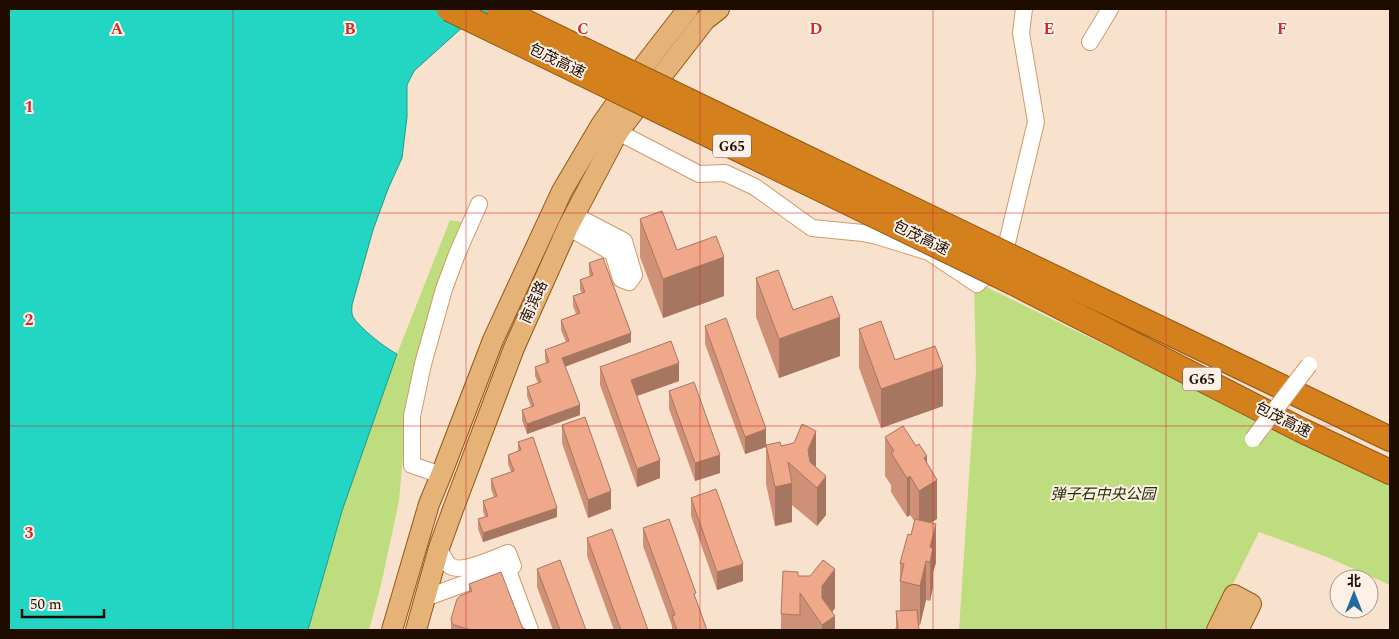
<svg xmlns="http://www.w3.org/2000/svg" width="1399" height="639" font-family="Spectral,'Noto Sans SC',serif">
	<rect width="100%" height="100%" fill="#f9e2cd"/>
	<!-- green -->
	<g fill="#bedd7f">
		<path d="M450,220L462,222L430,312L406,420L399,501L381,585L369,630H308L342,511L397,354Z"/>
		<path d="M974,281L1390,485V585L1327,557L1259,532L1210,630H959L976,371Z"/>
	</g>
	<!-- water -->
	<path fill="#23d5c3" stroke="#298" d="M9,9H495L465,25L414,71L407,85V117L402,158L388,189L373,230L352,305C352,309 351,313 353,317C360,328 385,348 397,354L342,511L308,630H9Z"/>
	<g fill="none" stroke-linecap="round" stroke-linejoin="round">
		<defs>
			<g id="minor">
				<path d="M1090,42L1110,9"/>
				<path d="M618,132L699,174L725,173L755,187L812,228L863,233L877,236L929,252L977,284L998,265L1006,247L1036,122L1021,33L1024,9"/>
				<path d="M568,227L613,253L621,279L629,282L634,275L624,241L574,215"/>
				<path d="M441,475L412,465V416L423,364L444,289L457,254L479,204"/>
				<path d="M507,568L530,630"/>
				<path d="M425,598L513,566L508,553C495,558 459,575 449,565C444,561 442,553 439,548"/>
			</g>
			<g id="major">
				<path d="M392,630L429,504L441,475L493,340L562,191L601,125L629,85L688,9"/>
				<path d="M416,630L439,548L452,512L514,348L568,227L618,132L705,20L719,9"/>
				<path d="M1217,630L1234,595L1251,604L1238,630"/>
			</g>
			<g id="highway">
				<path d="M1024,263L1390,439"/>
				<path d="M1014,283L1301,430L1390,472"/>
			</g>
		</defs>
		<!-- minor casing -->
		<use href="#minor" stroke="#d09a66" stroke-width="18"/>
		<!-- major casing -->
		<use href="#major" stroke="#945713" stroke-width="22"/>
		<!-- highway casing -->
		<use href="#highway" stroke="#945713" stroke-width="26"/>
		<!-- minor -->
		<use href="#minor" stroke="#fff" stroke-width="16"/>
		<!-- major -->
		<use href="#major" stroke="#e5b377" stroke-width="20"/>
		<!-- highway -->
		<use href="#highway" stroke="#d3801d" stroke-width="24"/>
		<defs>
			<path id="minor-bridge" d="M1253,439L1309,365"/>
			<g id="highway-bridge">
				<path d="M449,9L1014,283"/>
				<path d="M499,9L1024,263"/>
			</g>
		</defs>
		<!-- minor-bridge casing -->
		<use href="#minor-bridge" stroke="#d09a66" stroke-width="18" stroke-linecap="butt"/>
		<!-- highway-bridge casing -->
		<use href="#highway-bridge" stroke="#945713" stroke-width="26" stroke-linecap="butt"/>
		<!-- minor-bridge -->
		<use href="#minor-bridge" stroke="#fff" stroke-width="16"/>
		<!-- highway-bridge -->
		<use href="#highway-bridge" stroke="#d3801d" stroke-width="24"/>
	</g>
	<!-- wall -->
	<g fill="#ce9077">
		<path d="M640,219L677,250L724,296L663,318L640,257Z"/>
		<path d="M589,263L631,342L565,366L580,415L527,434L522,420V410L531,407L527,396V387L538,383L535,376V367L546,363L545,359V350L566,342L561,330V320L576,314L573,306V296L582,293L580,290V280L590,277L589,272Z"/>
		<path d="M756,278L793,310L840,356L779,378L756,317Z"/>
		<path d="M705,326L766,445L781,446L816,467L826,515L817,526L792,505V522L775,526L766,484V447L745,454L705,344Z"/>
		<path d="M859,329L895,360L943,406L881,428L859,368Z"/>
		<path d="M600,367L679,381L637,396L660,478L637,487L600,385Z"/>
		<path d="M669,391L720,473L695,481L669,409Z"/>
		<path d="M562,425L611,509L588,518L562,443Z"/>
		<path d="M885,437L927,463L937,519L930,523L936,563L933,572V587L930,601L926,600L920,625L896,628V611H900V563L911,535L915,522L910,515L907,517L891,492V485L885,476Z"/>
		<path d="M518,442L557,517L483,542L478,529V519L485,517L483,511V501L494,497L491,489V479L511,472L508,464V455L518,451Z"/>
		<path d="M691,498L743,581L717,590L691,516Z"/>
		<path d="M643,528L696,600L707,630H672V626L643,546Z"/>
		<path d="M587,538L648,630H614L587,556Z"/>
		<path d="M537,569L586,630H553L537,587Z"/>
		<path d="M798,576L835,608L832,612L835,630H781V614Z"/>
		<path d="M469,584L521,624L523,628L527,630H451V619L469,593Z"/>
	</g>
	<!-- shaded-wall -->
	<g fill="#a77661">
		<path d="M724,257V296L663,318V279Z"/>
		<path d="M840,317V356L779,378V339Z"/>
		<path d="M631,333V342L562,368V358Z"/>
		<path d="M679,363V381L631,398V380Z"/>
		<path d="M943,367V406L881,428V389Z"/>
		<path d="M580,405V415L527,434V424Z"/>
		<path d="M766,429V447L745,454V437Z"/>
		<path d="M816,431V470L811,482L808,450Z"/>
		<path d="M720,455V473L695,481V463Z"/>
		<path d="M927,456V486L937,480V519L919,530V491L924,458Z"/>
		<path d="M660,460V478L637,487V469Z"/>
		<path d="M826,476V515L817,526V488Z"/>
		<path d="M910,476V515L907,517V478Z"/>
		<path d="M792,483V522L775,526V487Z"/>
		<path d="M611,491V509L588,518V500Z"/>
		<path d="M557,508V517L483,542V533Z"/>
		<path d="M936,524V563L933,572V587L930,601V547Z"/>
		<path d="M926,561V600L920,625V586Z"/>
		<path d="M743,564V581L717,590V572Z"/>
		<path d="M835,569V608L823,624L835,616V630H822V586Z"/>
	</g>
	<!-- building -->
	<g fill="#efa88a" stroke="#a77661">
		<path d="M662,211L677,250L716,236L724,257L663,279L640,219Z"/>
		<path d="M603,258L631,333L562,358L580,405L527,424L522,410L534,406L527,387L541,382L535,367L549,362L545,350L569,341L561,320L580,313L573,296L585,292L580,280L593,275L589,263Z"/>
		<path d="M778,270L793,310L832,296L840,317L779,339L756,278Z"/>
		<path d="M726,318L766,429L745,437L705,326Z"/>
		<path d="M881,321L895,360L935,346L943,367L881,389L859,329Z"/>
		<path d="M671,341L679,363L631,380L660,460L637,469L600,367Z"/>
		<path d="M694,382L720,455L695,463L669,391Z"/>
		<path d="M585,417L611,491L588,500L562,425Z"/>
		<path d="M802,424L816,431L808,450L810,462L826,476L817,488L788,462L792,483L775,487L766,445L780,442L781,446L794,443Z"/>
		<path d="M903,426L916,446L919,444L927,456L924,458L937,480L919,491L910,476L907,478L891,453L894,451L885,437Z"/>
		<path d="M533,437L557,508L483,533L478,519L488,516L483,501L497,496L491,479L514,471L508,455L521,450L518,442Z"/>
		<path d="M716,489L743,564L717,572L691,498Z"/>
		<path d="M669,519L696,593L694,594L707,630H677L672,616L675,615L643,528Z"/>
		<path d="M915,519L936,524L930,547L933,548L930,562L926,561L920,586L900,581L904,564L900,563L908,534L911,535Z"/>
		<path d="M612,529L648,630H621L587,538Z"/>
		<path d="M560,560L586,630H560L537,569Z"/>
		<path d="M823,560L835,569L822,586V598L835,616L822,625L800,593V615L781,614L783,571L798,572V576H810Z"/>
		<path d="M501,572L521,624L523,628L527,630H471L454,625L452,623L451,619L457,599L460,596L472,591L469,584Z"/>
		<path d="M917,610L919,630H895V629L898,628L896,611Z"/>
	</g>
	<!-- grid -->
	<path fill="none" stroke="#d62828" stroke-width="1" stroke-opacity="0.55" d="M233,9V630M466,9V630M700,9V630M933,9V630M1166,9V630M9,213H1390M9,426H1390"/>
	<g text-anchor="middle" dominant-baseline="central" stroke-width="4" stroke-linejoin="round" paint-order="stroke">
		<!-- shield labels -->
		<g fill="#fdf1e7" stroke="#625145" stroke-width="1">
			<rect x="713" y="134.5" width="38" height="23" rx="4"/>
			<rect x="1183" y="367.5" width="38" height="23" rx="4"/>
		</g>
		<g font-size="14" font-weight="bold" fill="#1f0c00">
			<text x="732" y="146">G65</text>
			<text x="1202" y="379">G65</text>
		</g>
		<!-- street labels -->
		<g font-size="15" fill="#1f0c00" stroke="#fdf1e7">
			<text transform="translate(557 61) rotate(26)">包茂高速</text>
			<text transform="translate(921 238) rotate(26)">包茂高速</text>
			<text transform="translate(534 302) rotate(-66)">南滨路</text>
			<text transform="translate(1283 420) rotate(27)">包茂高速</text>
		</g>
		<!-- park labels -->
		<g font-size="15" font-style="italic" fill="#253105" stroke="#fdf1e7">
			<text x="1103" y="494">弹子石中央公园</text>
		</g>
	</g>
	<g font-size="16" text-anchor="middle" font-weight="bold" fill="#d62828" stroke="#fdf1e7" stroke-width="4" stroke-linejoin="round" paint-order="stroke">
		<text x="117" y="34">A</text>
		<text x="350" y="34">B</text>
		<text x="583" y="34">C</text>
		<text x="816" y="34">D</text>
		<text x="1049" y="34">E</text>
		<text x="1282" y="34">F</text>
		<text x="29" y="112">1</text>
		<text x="29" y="325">2</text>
		<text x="29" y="538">3</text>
	</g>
	<!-- border -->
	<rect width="1399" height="639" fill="none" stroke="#1f0c00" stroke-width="20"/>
	<!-- north arrow -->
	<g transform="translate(1354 594)"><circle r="24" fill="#fdf1e7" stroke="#a4958b"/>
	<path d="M0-4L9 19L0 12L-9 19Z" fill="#216b9e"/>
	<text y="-8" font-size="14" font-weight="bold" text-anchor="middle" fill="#1f0c00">北</text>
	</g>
	<!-- scale -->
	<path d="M22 609v8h82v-8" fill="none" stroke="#1f0c00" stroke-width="2.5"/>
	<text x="30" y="609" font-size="15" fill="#1f0c00" stroke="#fdf1e7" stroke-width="4" paint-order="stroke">50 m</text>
</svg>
